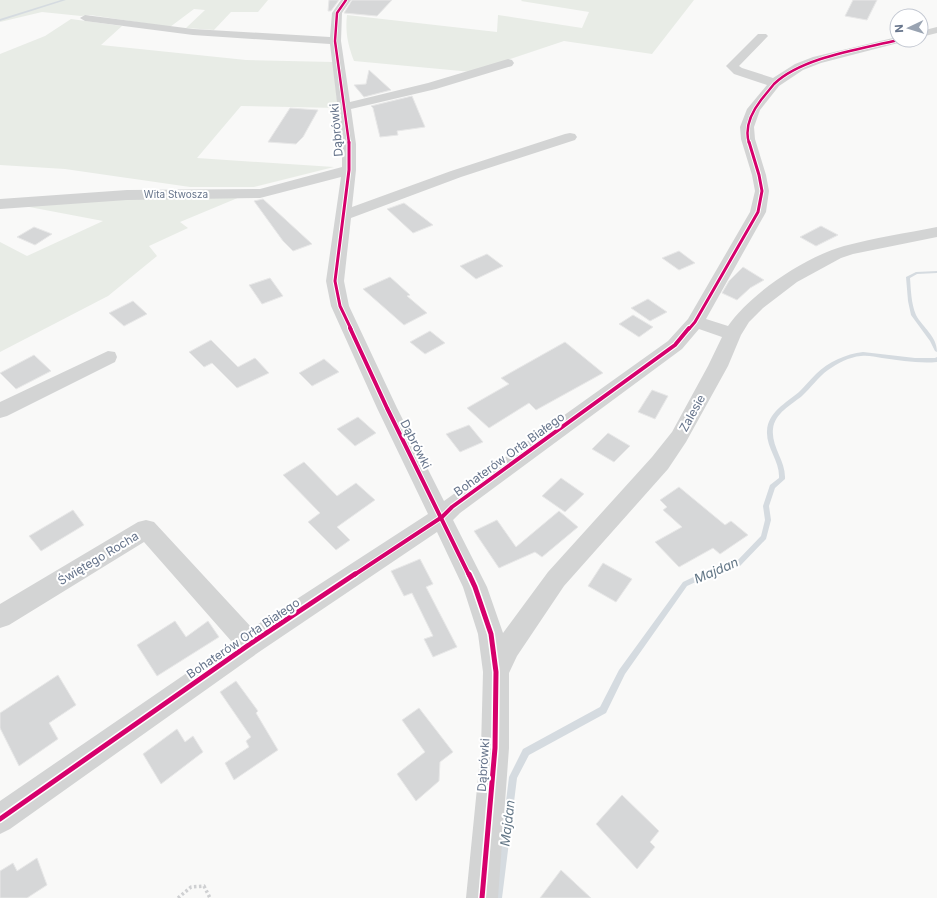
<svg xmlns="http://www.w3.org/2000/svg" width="937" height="898" font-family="Inter,sans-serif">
	<rect width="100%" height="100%" fill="#f9f9f8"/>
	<!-- green -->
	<g fill="#e8ece6">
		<path d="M0,0H268L258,12H231L214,30L186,28L205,10L194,9L170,27L90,15L81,16L42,12L0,22Z"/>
		<path d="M522,0H694L652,54L564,41L472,72L354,61C348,45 345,32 347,15L497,32L498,15L582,28L589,12L521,1Z"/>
		<path d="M71,19L122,26L101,45L246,60L333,62L338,108L241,106L197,158L334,167L254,187H190L65,169L0,165V54L45,36Z"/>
		<path d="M240,197L180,222L188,228L149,246L157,256L108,296L0,352V242L27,256L103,221L24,206L104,199Z"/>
	</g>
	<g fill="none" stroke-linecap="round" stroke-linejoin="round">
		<!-- stream -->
		<g fill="#d5dbe0" fill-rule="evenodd">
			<path d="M61,0H66L0,21V19Z"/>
			<path d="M937,271V273L917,274L910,278C911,290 911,303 916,315C923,328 937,336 937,352L935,351L930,341L911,315L908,301L906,277L916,272Z"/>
			<path d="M863,352L915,358H935L937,357V362C919,364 900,360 882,358C875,357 868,355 861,356C849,357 838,363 828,370C818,377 811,388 802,396C791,405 775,413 773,429C771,447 786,461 785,479L775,488L769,506L771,520L766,539L740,566L713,574L687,586L625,674L606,713L529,755L517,778L502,898H494L509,777L523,749L600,707L619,670L683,582L710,569L736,562L761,536L765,520L763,506L770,485L779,478C780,461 766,448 767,431C768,412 786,403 799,392C805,386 810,380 816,374C828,362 846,354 863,352Z"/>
		</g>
	</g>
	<!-- building -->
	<g fill="#d6d7d8" stroke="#e8e8e8">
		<path d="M329,0H339L331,11H328Z"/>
		<path d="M352,0H392L377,16L344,13Z"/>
		<path d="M853,0H877L867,20L845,16Z"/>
		<path d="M369,70L391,90L364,97L354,85L366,84Z"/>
		<path d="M412,96L425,127L397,131L398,135L380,137L373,108L371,106Z"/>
		<path d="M290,108L318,110L303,137L296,144L268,142Z"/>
		<path d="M263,199L312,244L293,251L283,241L254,201Z"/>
		<path d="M404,203L433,225L413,233L387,209Z"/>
		<path d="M821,226L838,235L816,246L800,237Z"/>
		<path d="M34,227L52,234L35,245L17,237Z"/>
		<path d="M679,251L695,263L679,270L662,258Z"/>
		<path d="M487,254L503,266L476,279L460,266Z"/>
		<path d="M743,267L764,280L750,288L737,300L722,293L729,281Z"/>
		<path d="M390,277L410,295L407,296L427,313L404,325L363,289Z"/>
		<path d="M270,278L283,296L262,304L249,285Z"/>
		<path d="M648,299L667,312L650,321L631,308Z"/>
		<path d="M133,301L147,314L124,326L109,313Z"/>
		<path d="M633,315L653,327L639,337L619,324Z"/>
		<path d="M430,331L445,343L425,354L410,342Z"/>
		<path d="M211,340L238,367L255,358L269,373L237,388L212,363L204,367L189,352Z"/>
		<path d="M565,342L603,373L536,410L529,403L489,428L467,408L509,384L501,378Z"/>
		<path d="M34,355L51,371L16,389L0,373Z"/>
		<path d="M324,359L339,372L312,386L299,373Z"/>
		<path d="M652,390L668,396L655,419L638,412Z"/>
		<path d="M358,417L376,433L355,446L337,429Z"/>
		<path d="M469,425L483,442L460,452L446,434Z"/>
		<path d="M608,433L630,446L614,462L592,449Z"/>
		<path d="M304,462L337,496L356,483L375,500L337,527L350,540L336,550L308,522L320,513L283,475Z"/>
		<path d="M561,478L584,494L565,512L542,496Z"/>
		<path d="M679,487L725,525L731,521L748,535L720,554L713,548L679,567L655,542L682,527L663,510L667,507L660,500Z"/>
		<path d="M73,510L84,525L41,551L29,536Z"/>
		<path d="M559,511L578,527L542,557L535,552L499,568L474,531L497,520L516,547Z"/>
		<path d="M420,559L433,584L426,587L457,647L433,657L424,639L433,636L412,593L404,596L391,571Z"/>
		<path d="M603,563L632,579L616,602L588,586Z"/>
		<path d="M175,621L186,637L208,621L219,637L157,676L137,645Z"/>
		<path d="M58,675L76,705L49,723L58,739L19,766L0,728V713Z"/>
		<path d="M236,681L258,711L256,713L278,750L234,780L225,763L249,747L246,741L251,737L220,692Z"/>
		<path d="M419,708L453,752L440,762L439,781L416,801L397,774L425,752L402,720Z"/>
		<path d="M177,729L185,742L193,736L203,752L161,784L143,754Z"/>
		<path d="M622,795L659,831L650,842L655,847L637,869L596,824Z"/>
		<path d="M37,858L47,885L27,898H0V871L13,863L17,871Z"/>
		<path d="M561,870L591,898H540Z"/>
	</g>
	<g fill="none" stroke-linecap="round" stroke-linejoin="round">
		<!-- path -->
		<path stroke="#cfd0d2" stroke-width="3.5" stroke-dasharray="2.5 2.5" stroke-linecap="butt" d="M178,898L191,887L204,886L210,898"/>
		<!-- minor -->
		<g fill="#d3d4d4" fill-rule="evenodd">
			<path d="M341,0H351L342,13L341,41L350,102L428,83L508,59L512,60L514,63L512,66L436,89L351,109L356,144V170L352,207L451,171L565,134L570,133L575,134L577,137L575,140L461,177L351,218L344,281L349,306L397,408L444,501L668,341L688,319L750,212L755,191L752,175L741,139L740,127L747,109L767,85L734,74L726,66L758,34H766L768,36L739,66L742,68L773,78L795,64L813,57L897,37V40H904L902,42L821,63L803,70L779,86L760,110L754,127L755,139L766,175L769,191L766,212L706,319L728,326C751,293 805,257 844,246C874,238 906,233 937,227V237L853,254L841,258L797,282L763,308L749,322L741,335L728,366L686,442L668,469L564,586L517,656L509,673V748L498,898H466L481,748L483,672L478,634L463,587L437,532L259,652L10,829L0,834V801L232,642L144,542L9,625L0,628V604L138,522L146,520L154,522L252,628L428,514L377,408L331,306L326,281L341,177L260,198L127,200L0,209V199L127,190L260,189L342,167V144L330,44L193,35L85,21L80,18L85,15L193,29L330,37L332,13ZM699,329L722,337L708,366L672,432L652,457L548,572L503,633L487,587L453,520L460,513L682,349Z"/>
			<path d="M937,27V33L921,37V31Z"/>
			<path d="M108,351L115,352L117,357L115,362L7,416L0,418V402Z"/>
		</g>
		<defs>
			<g id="cycleway-far3">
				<path d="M346,0L337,13L335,41L349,143"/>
				<path d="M749,143C744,127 751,113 761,100C765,95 770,89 774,84C802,57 862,49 898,40"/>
			</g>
			<g id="cycleway-far2">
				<path d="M349,142V170L335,281L340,306L351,329"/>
				<path d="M689,329L695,322L758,212L762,191L759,175L749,142"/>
			</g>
			<g id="cycleway-far1">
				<path d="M350,328L387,408L469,575"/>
				<path d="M354,575L442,517L452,507L675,345L689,328"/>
			</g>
			<g id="cycleway">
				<path d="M469,574L475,587L491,634L496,672L495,748L482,898"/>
				<path d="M0,819L250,644L355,574"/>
			</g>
		</defs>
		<!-- cycleway-far3 casing -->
		<use href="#cycleway-far3" stroke="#fff" stroke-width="4"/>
		<!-- cycleway-far2 casing -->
		<use href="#cycleway-far2" stroke="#fff" stroke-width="5"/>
		<!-- cycleway-far1 casing -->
		<use href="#cycleway-far1" stroke="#fff" stroke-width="6"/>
		<!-- cycleway casing -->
		<use href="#cycleway" stroke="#fff" stroke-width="8"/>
		<!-- cycleway-far3 -->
		<use href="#cycleway-far3" stroke="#d6006c" stroke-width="2.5"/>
		<!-- cycleway-far2 -->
		<use href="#cycleway-far2" stroke="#d6006c" stroke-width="3"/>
		<!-- cycleway-far1 -->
		<use href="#cycleway-far1" stroke="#d6006c" stroke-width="4"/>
		<!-- cycleway -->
		<use href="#cycleway" stroke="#d6006c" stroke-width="5"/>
	</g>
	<g text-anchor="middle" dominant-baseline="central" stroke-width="4" stroke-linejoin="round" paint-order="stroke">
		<!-- far-street labels -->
		<g font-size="10" fill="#66748b" stroke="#fff">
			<text x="176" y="194">Wita Stwosza</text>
		</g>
		<!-- street labels -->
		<g font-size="12" fill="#66748b" stroke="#fff">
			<text transform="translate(336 130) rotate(-95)">Dąbrówki</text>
			<text transform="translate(692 413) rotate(-61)">Zalesie</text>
			<text transform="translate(416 444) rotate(63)">Dąbrówki</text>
			<text transform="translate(509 454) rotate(-36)">Bohaterów Orła Białego</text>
			<text transform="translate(98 558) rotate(-31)">Świętego Rocha</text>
			<text transform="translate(243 638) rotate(-34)">Bohaterów Orła Białego</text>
			<text transform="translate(483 765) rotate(-86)">Dąbrówki</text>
		</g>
		<!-- water labels -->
		<g font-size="13" font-style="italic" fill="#627686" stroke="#fff">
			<text transform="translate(716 570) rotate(-23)">Majdan</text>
			<text transform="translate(507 823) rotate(-83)">Majdan</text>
		</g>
	</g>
	<!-- north arrow -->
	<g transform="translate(909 28) rotate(266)"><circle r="19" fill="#ffffff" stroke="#c2c7d1"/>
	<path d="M0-3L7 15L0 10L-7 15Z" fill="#99a3b1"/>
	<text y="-6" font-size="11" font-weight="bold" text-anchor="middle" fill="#66748b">N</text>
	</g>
</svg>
